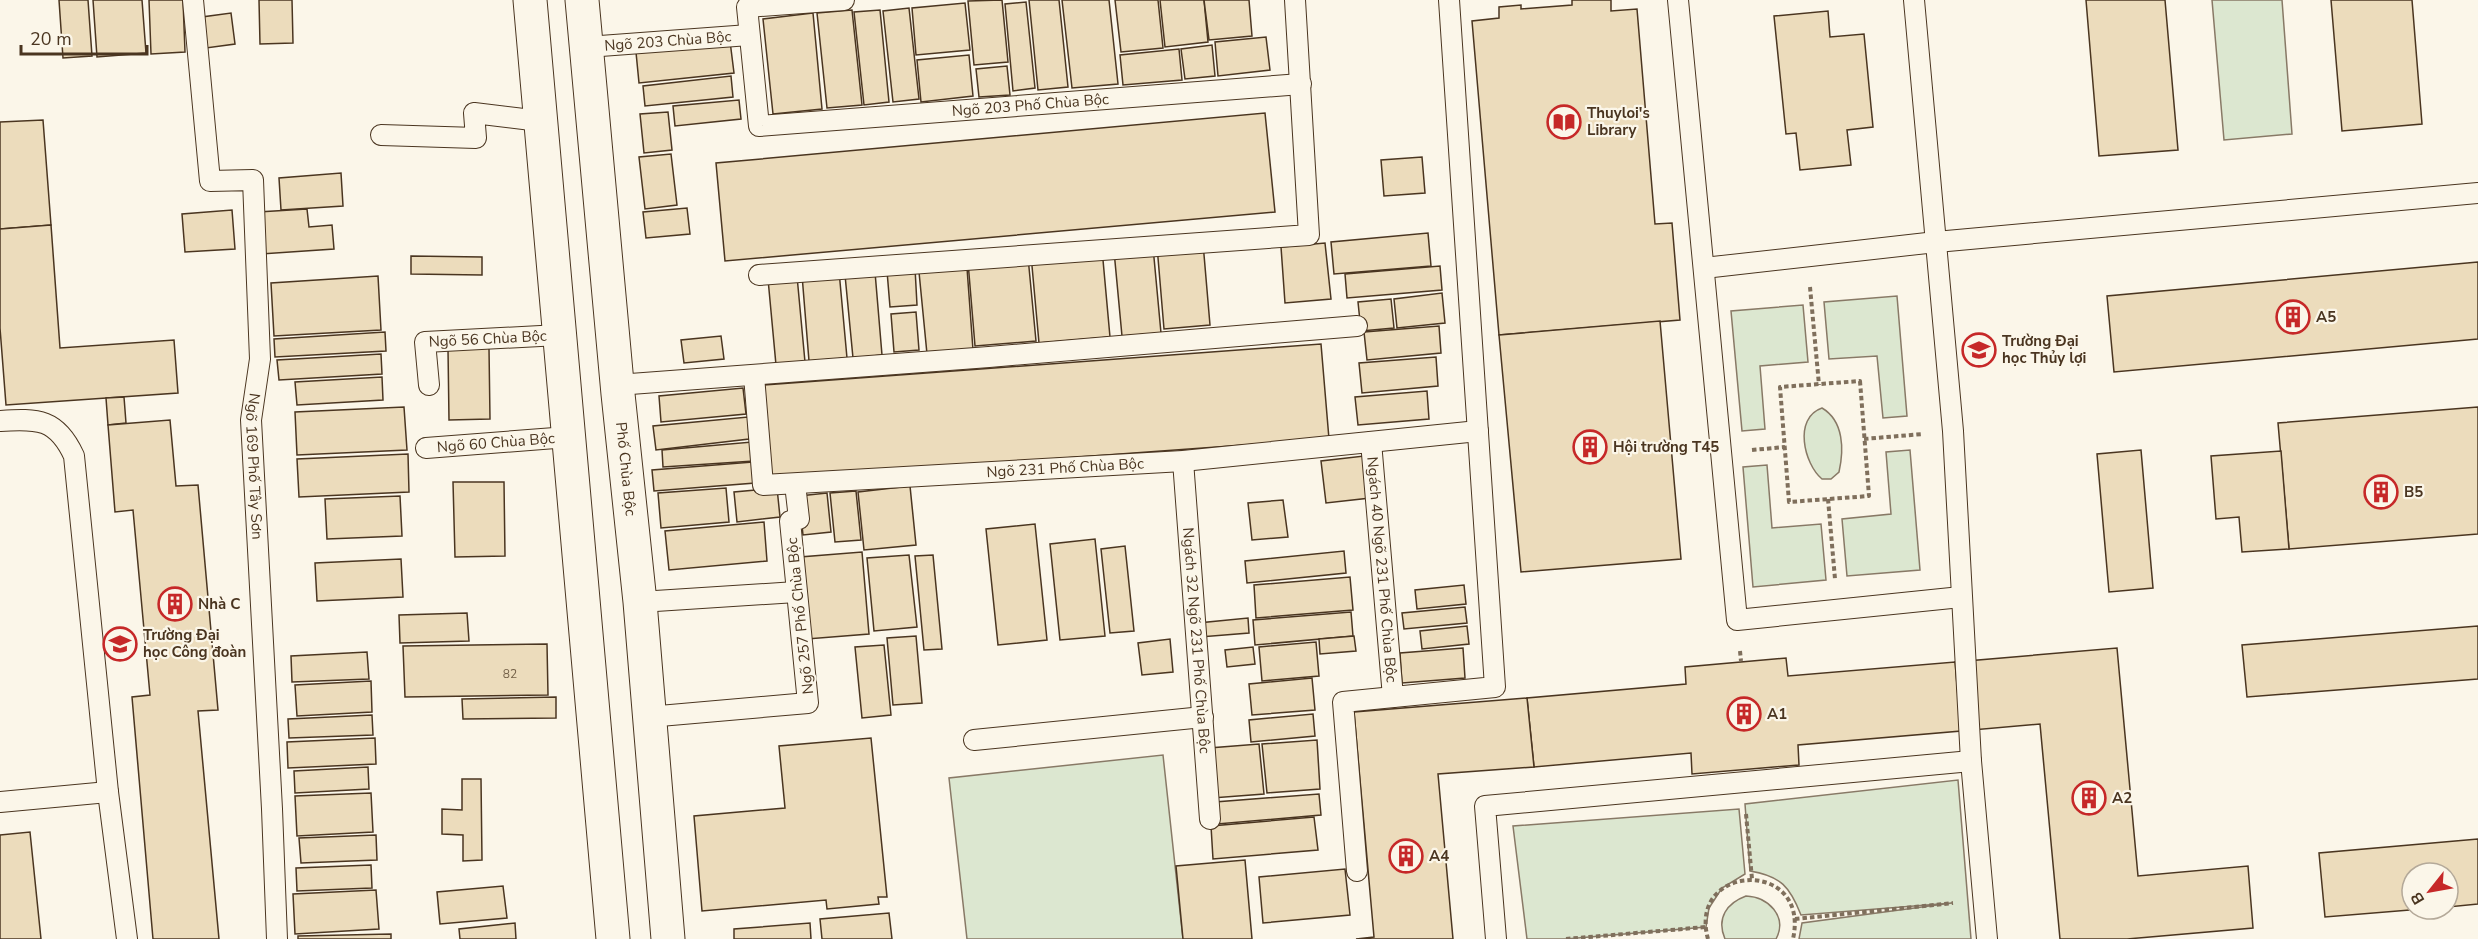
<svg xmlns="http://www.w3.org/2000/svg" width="2478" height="939" font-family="'Nunito Sans',sans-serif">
	<rect width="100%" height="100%" fill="#fbf6e9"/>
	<!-- green -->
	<g fill="#dce7d0" stroke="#887966" stroke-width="1.5">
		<path d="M2212,0H2282L2292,134L2224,140Z"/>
		<path d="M1897,296L1907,416L1883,418L1877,356L1829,359L1824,302Z"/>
		<path d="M1803,305L1808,362L1760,366L1765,429L1742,431L1731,311Z"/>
		<path d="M1822,408C1844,421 1844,450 1839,472L1831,479H1822C1804,464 1793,418 1822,408Z"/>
		<path d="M1910,450L1920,570L1847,576L1842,519L1891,514L1886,452Z"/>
		<path d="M1767,465L1772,528L1821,524L1826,580L1753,587L1743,467Z"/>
		<path d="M1163,755L1183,939H967L949,778Z"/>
		<path d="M1958,780L1971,939H1799L1802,923L1952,903L1801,915C1790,887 1781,876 1750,871L1745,804Z"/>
		<path d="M1739,809L1745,874L1722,888L1709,908L1706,927L1566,939H1527L1513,826Z"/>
		<path d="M1746,896C1768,897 1788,916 1776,939H1725C1716,918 1727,903 1746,896Z"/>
	</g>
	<!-- building -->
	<g fill="#ecdcbc" stroke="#4a3520" stroke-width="1.5">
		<path d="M59,0H88L92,56L63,58Z"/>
		<path d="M93,0H142L146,53L97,57Z"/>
		<path d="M149,0H183L185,52L151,54Z"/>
		<path d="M259,0H292L293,43L260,44Z"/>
		<path d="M1002,0L1008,62L974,65L968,1Z"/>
		<path d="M1029,0H1059L1068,87L1038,90Z"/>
		<path d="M1062,0H1109L1118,84L1072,88Z"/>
		<path d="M1115,0H1158L1163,48L1121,52Z"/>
		<path d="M1160,0H1204L1208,42L1165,47Z"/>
		<path d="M1204,0H1249L1252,36L1209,40Z"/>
		<path d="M1572,0H1611V11L1637,9L1655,224L1672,223L1680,320L1499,335L1472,21L1499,18V7L1521,5V9L1572,5Z"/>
		<path d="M2086,0H2165L2178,150L2099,156Z"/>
		<path d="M2331,0H2412L2422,124L2342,131Z"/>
		<path d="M1026,2L1035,88L1013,91L1005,4Z"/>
		<path d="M965,3L970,50L916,55L912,8Z"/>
		<path d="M909,8L919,99L893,102L883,11Z"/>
		<path d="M852,10L862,105L827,108L817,13Z"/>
		<path d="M880,10L889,102L864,105L854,12Z"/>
		<path d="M1828,11L1830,37L1864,34L1873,127L1847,130L1851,165L1800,170L1796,133L1786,134L1774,16Z"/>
		<path d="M231,13L235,44L206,48L202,17Z"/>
		<path d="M813,13L822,109L773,114L763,19Z"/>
		<path d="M729,33L734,73L639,83L635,42Z"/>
		<path d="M1266,37L1270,70L1218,76L1215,42Z"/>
		<path d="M1212,45L1215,76L1185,79L1181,49Z"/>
		<path d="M1179,49L1182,80L1123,85L1120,55Z"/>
		<path d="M969,55L973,96L921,102L917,60Z"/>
		<path d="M1007,66L1010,95L979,97L976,69Z"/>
		<path d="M731,76L733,97L645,106L643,86Z"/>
		<path d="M739,100L741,119L675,126L673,106Z"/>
		<path d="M668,112L672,150L644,153L640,114Z"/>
		<path d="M1265,113L1275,212L725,261L716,163Z"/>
		<path d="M43,120L51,225L0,229V122Z"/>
		<path d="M671,154L677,205L645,209L639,157Z"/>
		<path d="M1422,157L1425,193L1384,196L1381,160Z"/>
		<path d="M341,173L343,206L281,210L279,178Z"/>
		<path d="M687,208L690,234L646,238L643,212Z"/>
		<path d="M307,209L309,227L332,225L334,249L261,254L258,212Z"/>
		<path d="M232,210L235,249L185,252L182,214Z"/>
		<path d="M51,225L60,348L174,340L178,393L6,405L0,328V229Z"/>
		<path d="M1428,233L1431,266L1334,274L1331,242Z"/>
		<path d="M1203,243L1210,325L1164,329L1157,246Z"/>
		<path d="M1325,243L1331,299L1285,303L1281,247Z"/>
		<path d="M1153,247L1161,333L1122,336L1114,251Z"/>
		<path d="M1102,249L1110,337L1039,343L1031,255Z"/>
		<path d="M411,256L482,257V275L411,274Z"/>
		<path d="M1028,257L1036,341L975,346L968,262Z"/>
		<path d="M2478,262V339L2114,372L2107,296Z"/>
		<path d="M1440,266L1442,290L1347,298L1345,274Z"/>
		<path d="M915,268L917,305L890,307L887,271Z"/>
		<path d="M967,268L973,350L927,354L919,272Z"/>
		<path d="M839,271L847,358L809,361L802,275Z"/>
		<path d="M875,272L882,355L853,358L845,275Z"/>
		<path d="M378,276L381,330L274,336L271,283Z"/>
		<path d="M797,276L805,362L776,365L768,279Z"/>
		<path d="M1442,293L1445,323L1397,328L1394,299Z"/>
		<path d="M1391,299L1394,328L1361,331L1358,302Z"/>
		<path d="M916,312L919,350L894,352L891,314Z"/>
		<path d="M1660,321L1681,559L1521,572L1499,335Z"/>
		<path d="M1439,326L1441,353L1367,360L1364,332Z"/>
		<path d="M385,332L386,351L275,357L274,339Z"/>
		<path d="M721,336L724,359L684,363L681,340Z"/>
		<path d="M1321,344L1329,439L771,479L764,385Z"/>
		<path d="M489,348L490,419L449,420L448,349Z"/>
		<path d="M381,354L382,374L279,380L277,360Z"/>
		<path d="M1436,357L1438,386L1362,393L1359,363Z"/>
		<path d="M382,377L383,400L297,405L295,382Z"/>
		<path d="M743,388L746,414L661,422L659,396Z"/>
		<path d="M1427,391L1429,419L1358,425L1355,397Z"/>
		<path d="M124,397L126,423L108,425L106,398Z"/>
		<path d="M404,407L407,450L297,455L295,412Z"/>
		<path d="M2478,407V534L2289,549L2278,423Z"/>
		<path d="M748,417L749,439L656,450L653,426Z"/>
		<path d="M170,420L176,486L198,485L218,710L198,711L219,939H153L132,697L150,695L133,510L115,512L108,425Z"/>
		<path d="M752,442L754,461L663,467L662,450Z"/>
		<path d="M2141,450L2153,588L2109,592L2097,454Z"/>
		<path d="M2281,451L2289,549L2242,552L2239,517L2216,519L2211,456Z"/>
		<path d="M408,454L409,492L299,497L297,459Z"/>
		<path d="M1364,456L1370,498L1326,503L1321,461Z"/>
		<path d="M753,462L755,483L654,491L652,470Z"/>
		<path d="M453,482H504L505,556L455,557Z"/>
		<path d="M910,486L916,545L864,550L858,492Z"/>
		<path d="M726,488L729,522L661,528L658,493Z"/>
		<path d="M777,488L780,517L737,522L734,492Z"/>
		<path d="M856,491L861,540L835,542L830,493Z"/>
		<path d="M827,493L831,532L803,535L799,496Z"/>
		<path d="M400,496L402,536L327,539L325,499Z"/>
		<path d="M1283,500L1288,537L1252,540L1248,503Z"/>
		<path d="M764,522L767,561L669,570L665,531Z"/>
		<path d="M1035,524L1047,640L998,645L986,529Z"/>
		<path d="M1095,539L1105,636L1060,640L1050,544Z"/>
		<path d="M1125,546L1134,631L1110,633L1101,549Z"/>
		<path d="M1344,551L1346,573L1247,583L1245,561Z"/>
		<path d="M862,552L869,634L807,639L800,557Z"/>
		<path d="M909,555L917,627L874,631L867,558Z"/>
		<path d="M933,555L942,649L924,650L915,556Z"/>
		<path d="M401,559L403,597L317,601L315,563Z"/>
		<path d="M1350,577L1353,610L1256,618L1254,585Z"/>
		<path d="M1464,585L1466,604L1417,609L1415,590Z"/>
		<path d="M1465,607L1467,623L1404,629L1402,613Z"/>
		<path d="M1351,612L1353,636L1255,645L1253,620Z"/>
		<path d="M467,613L469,641L400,643L399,615Z"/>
		<path d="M1248,618L1249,633L1200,637L1198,623Z"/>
		<path d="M1467,626L1469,644L1422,649L1420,631Z"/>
		<path d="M2478,626V679L2247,697L2242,645Z"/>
		<path d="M916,636L922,703L893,705L887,638Z"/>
		<path d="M1354,636L1356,651L1320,654L1319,639Z"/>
		<path d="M1170,639L1173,672L1142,675L1138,643Z"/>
		<path d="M1316,642L1319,676L1262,681L1259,647Z"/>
		<path d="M547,644L548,695L405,697L403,646Z"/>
		<path d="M884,645L891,715L862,718L855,647Z"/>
		<path d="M1253,647L1255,664L1227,667L1225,650Z"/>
		<path d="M1463,648L1465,678L1402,683L1400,653Z"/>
		<path d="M2117,648L2138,876L2248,866L2253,928L2127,939H2060L2040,724L1961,731L1955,662Z"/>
		<path d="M367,652L369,679L292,682L291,656Z"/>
		<path d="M1786,658L1788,676L1955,662L1961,731L1798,745L1799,765L1692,774L1691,753L1534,767L1527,698L1686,684L1685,667Z"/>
		<path d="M1312,678L1315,710L1252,715L1249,684Z"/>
		<path d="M371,681L372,712L297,716L295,685Z"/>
		<path d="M556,697V718L463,719L462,699Z"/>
		<path d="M1527,698L1534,767L1438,774L1453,939H1356L1374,937L1354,712Z"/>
		<path d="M1313,714L1315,736L1251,742L1249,720Z"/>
		<path d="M372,715L373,735L289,738L288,719Z"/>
		<path d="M375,738L376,764L288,768L287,742Z"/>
		<path d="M871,738L887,897H878L879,904L827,909L826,900L702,911L694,816L785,808L779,746Z"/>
		<path d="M1317,740L1320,789L1267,793L1262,744Z"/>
		<path d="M1259,744L1264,794L1212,798L1209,748Z"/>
		<path d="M368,767L369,789L295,793L294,771Z"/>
		<path d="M462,779H481L482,860L463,861V835L442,834V809L462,810Z"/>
		<path d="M371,793L373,832L297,836L295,796Z"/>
		<path d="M1319,794L1321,815L1217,824L1215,802Z"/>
		<path d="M1314,817L1318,850L1213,859L1211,826Z"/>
		<path d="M30,832L41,939H0V835Z"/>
		<path d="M376,835L377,860L301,863L299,838Z"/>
		<path d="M2478,839V904L2448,907V873H2412V909H2422L2325,917L2319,853Z"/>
		<path d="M1245,860L1252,939H1183L1176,866Z"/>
		<path d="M371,865L372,888L297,891L296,868Z"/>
		<path d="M1345,869L1350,915L1263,923L1259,877Z"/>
		<path d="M503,886L507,918L440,924L437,892Z"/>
		<path d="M376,890L379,929L295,934L293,894Z"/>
		<path d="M889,913L892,939H822L820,919Z"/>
		<path d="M515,923L516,939H460L459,929Z"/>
		<path d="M810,923L811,939H734V929Z"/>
		<path d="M391,934V939H298V936Z"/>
	</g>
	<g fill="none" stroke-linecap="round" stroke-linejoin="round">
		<defs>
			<g id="service">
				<path id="s1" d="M193,0L210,181L253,180L260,359L251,420L272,809L277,939"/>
				<path id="s2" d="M844,0L747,7L759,126L1301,84"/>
				<path d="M1678,0L1737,620L1961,597"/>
				<path d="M1914,0L1953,431L1971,761L1987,939"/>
				<path id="s3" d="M587,47L749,35"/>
				<path d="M381,135L476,138L474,113L540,121"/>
				<path d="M1704,268L1936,242L2478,193"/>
				<path d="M759,275L1309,235L1295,0"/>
				<path id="s4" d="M754,376L763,485L1183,461L1478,431"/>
				<path id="s5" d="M429,385L425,342L559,335"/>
				<path d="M617,385L989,357L1357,326"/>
				<path d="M0,421C38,418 57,419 74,456L108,792L127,939"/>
				<path id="s6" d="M1371,442L1393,697"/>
				<path id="s7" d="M426,448L568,437"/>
				<path id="s8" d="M1183,461L1210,819"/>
				<path d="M640,602L796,592"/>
				<path d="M648,717L808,703L790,521L799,519L795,484"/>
				<path d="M974,740L1203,717"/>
				<path d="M0,802L108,792"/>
				<path d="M1357,871L1343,702L1495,687L1449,0"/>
				<path d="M1496,939L1485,806L1971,761"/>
			</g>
			<g id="primary">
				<path d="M530,0L613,939"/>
				<path id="s9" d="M582,0L618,394L640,602L668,939"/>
			</g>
		</defs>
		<!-- service casing -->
		<use href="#service" stroke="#4a3520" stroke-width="22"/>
		<!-- primary casing -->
		<use href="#primary" stroke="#4a3520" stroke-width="35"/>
		<!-- path -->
		<g stroke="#7f6f5c" stroke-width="4" stroke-dasharray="4.5 3" stroke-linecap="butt">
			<path d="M1810,287L1819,385"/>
			<path d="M1860,381L1869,496L1789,502L1780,387Z"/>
			<path d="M1864,439L1923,434"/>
			<path d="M1752,450L1785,447"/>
			<path d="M1828,499L1835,579"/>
			<path d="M1740,651L1741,661"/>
			<path d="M1746,814L1752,879"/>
			<path d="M1795,919L1953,903"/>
			<path d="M1566,939L1706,927"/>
			<path d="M1708,939C1687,863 1811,858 1793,939"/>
		</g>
		<!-- service -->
		<use href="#service" stroke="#fbf6e9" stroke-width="20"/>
		<!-- primary -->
		<use href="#primary" stroke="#fbf6e9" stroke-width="33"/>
	</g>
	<!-- icons -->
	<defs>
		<symbol id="library-ring" viewBox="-11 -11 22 22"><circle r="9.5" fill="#fbf6e9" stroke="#c62828" stroke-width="1.5"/><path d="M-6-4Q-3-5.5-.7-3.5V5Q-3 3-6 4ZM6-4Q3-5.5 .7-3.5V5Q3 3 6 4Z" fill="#c62828"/></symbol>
		<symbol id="building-ring" viewBox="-11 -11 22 22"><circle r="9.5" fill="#fbf6e9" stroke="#c62828" stroke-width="1.5"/><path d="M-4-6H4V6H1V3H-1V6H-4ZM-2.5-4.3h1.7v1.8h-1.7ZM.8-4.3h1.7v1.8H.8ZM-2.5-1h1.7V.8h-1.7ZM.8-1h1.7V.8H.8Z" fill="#c62828"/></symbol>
		<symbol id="university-ring" viewBox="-11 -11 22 22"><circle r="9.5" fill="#fbf6e9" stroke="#c62828" stroke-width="1.5"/><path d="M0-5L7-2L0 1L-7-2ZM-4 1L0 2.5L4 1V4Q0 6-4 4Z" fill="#c62828"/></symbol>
	</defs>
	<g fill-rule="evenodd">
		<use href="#library-ring" x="1545" y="103" width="38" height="38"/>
		<use href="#building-ring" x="2274" y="298" width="38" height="38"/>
		<use href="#university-ring" x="1960" y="331" width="38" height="38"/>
		<use href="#building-ring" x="1571" y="428" width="38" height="38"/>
		<use href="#building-ring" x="2362" y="473" width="38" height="38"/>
		<use href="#building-ring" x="156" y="585" width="38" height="38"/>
		<use href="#university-ring" x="101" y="625" width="38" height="38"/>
		<use href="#building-ring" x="1725" y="695" width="38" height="38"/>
		<use href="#building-ring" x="2070" y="779" width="38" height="38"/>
		<use href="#building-ring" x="1387" y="837" width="38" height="38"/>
	</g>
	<g text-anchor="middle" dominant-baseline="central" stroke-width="4.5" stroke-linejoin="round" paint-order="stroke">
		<!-- number labels -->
		<g font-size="12" fill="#725f47">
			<text x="510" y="674">82</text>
		</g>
		<!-- street labels -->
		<g font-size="15" fill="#4a3520" stroke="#fbf6e9">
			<text stroke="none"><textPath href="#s3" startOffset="81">Ngõ 203 Chùa Bộc</textPath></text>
			<text stroke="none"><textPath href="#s2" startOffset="489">Ngõ 203 Phố Chùa Bộc</textPath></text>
			<text stroke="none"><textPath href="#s5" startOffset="106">Ngõ 56 Chùa Bộc</textPath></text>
			<text stroke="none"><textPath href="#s7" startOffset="70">Ngõ 60 Chùa Bộc</textPath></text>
			<text stroke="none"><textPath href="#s1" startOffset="512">Ngõ 169 Phố Tây Sơn</textPath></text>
			<text stroke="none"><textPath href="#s4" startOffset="412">Ngõ 231 Phố Chùa Bộc</textPath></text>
			<text stroke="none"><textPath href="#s9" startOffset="471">Phố Chùa Bộc</textPath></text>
			<text stroke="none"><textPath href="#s6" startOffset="128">Ngách 40 Ngõ 231 Phố Chùa Bộc</textPath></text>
			<text transform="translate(800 616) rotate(-96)">Ngõ 257 Phố Chùa Bộc</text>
			<text stroke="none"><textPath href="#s8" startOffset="180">Ngách 32 Ngõ 231 Phố Chùa Bộc</textPath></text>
		</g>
		<!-- poi labels -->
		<g font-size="15" font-weight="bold" fill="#4a3520" stroke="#fbf6e9" text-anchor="start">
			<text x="1587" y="113">Thuyloi's<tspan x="1587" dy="17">Library</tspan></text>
			<text x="2316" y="317">A5</text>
			<text x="2002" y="341">Trường Đại<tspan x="2002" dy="17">học Thủy lợi</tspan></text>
			<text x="1613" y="447">Hội trường T45</text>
			<text x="2404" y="492">B5</text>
			<text x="198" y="604">Nhà C</text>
			<text x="143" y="635">Trường Đại<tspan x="143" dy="17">học Công đoàn</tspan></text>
			<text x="1767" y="714">A1</text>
			<text x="2112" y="798">A2</text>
			<text x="1429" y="856">A4</text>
		</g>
	</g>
	<!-- north arrow -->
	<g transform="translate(2430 891) rotate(239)"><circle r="28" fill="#fbf6e9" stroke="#b4a999" stroke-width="1.5"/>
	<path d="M0-4.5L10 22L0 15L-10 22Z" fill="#c62828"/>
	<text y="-9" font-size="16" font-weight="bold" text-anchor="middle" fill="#4a3520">B</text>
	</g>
	<!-- scale -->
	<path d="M21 45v9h126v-9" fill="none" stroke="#4a3520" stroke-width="3"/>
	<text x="30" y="45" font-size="18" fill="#4a3520" stroke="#fbf6e9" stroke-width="4.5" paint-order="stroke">20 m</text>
</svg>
